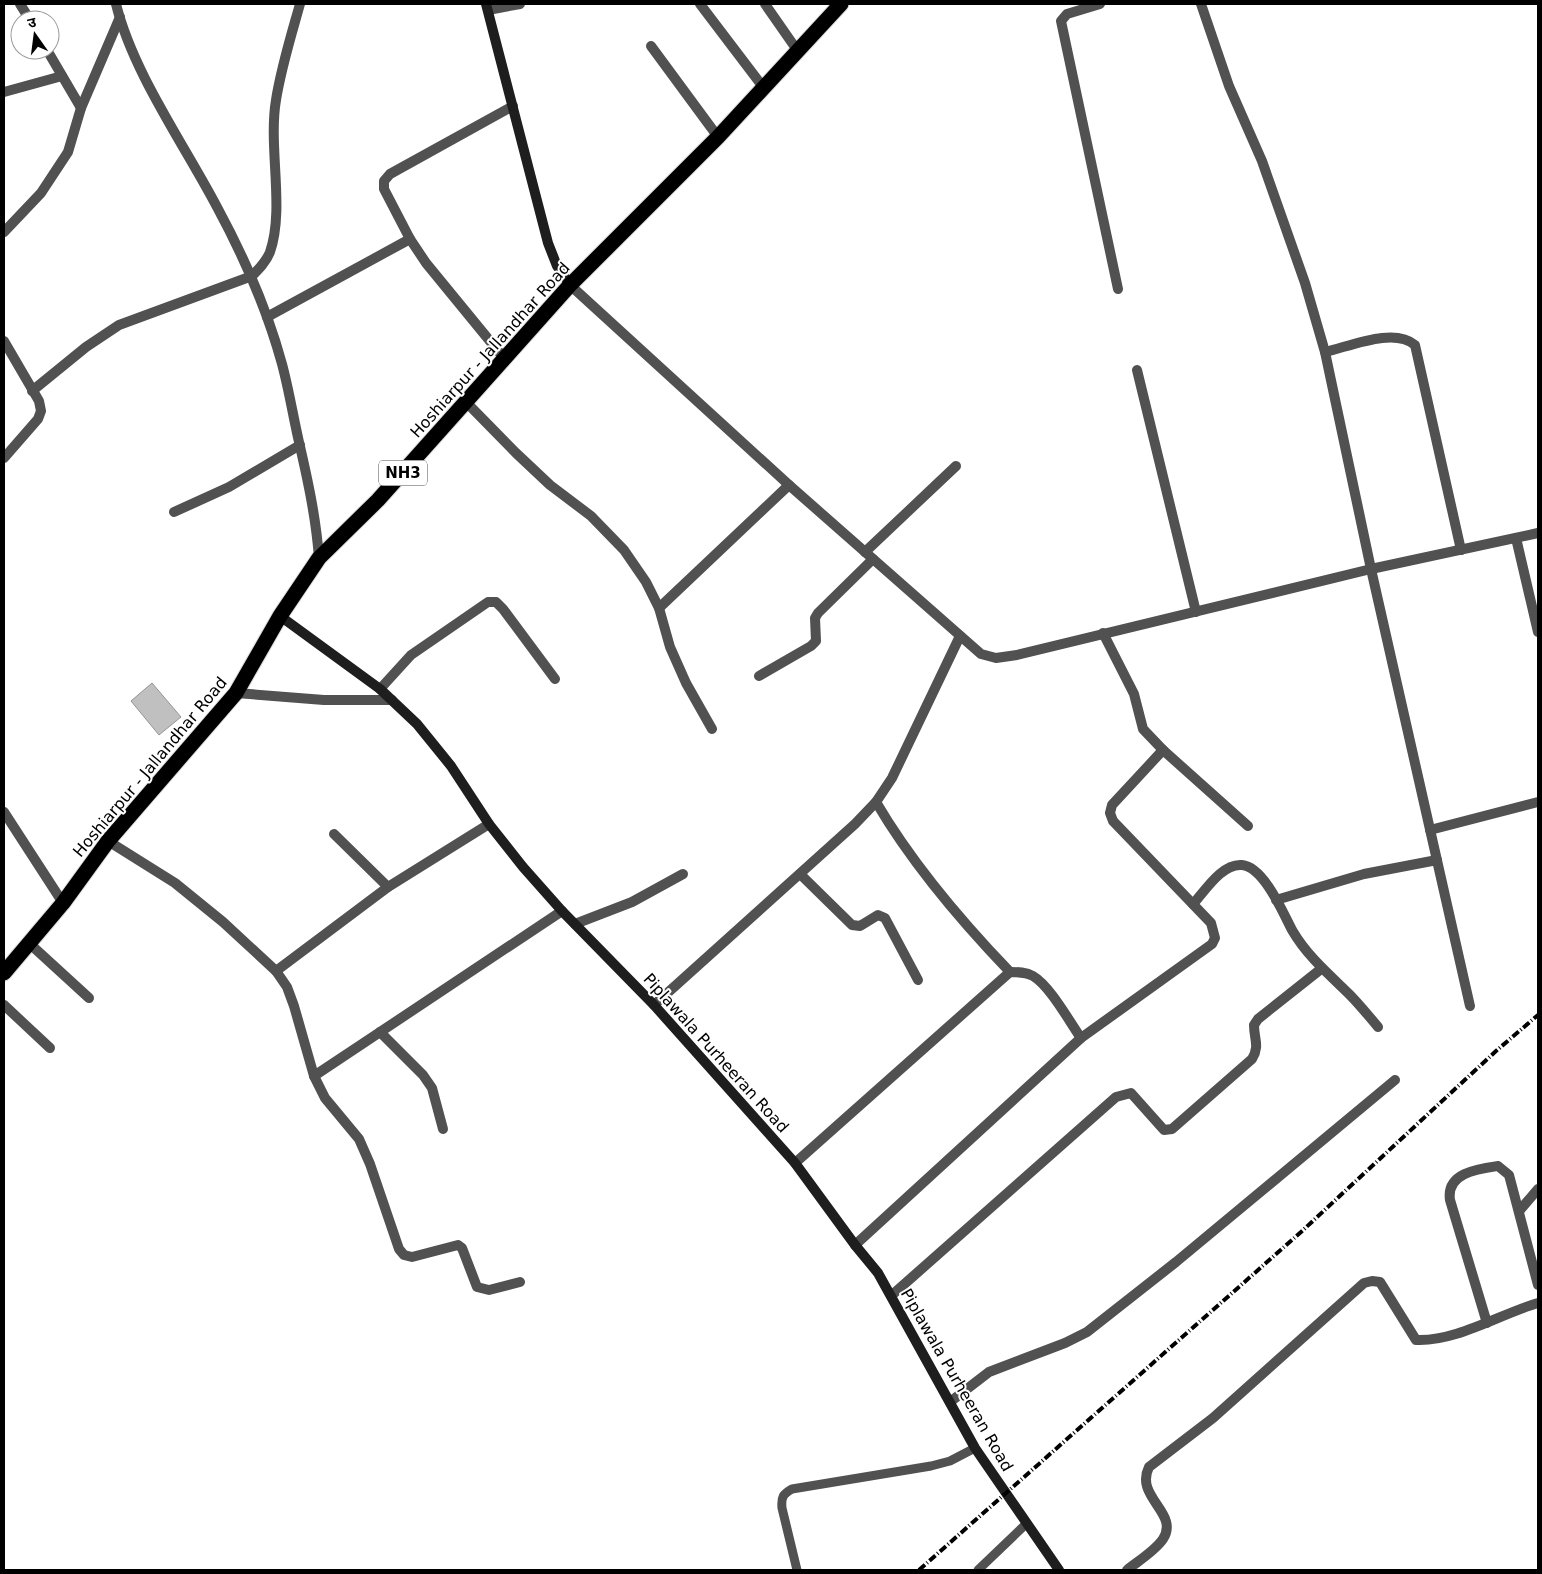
<svg xmlns="http://www.w3.org/2000/svg" width="1542" height="1574" font-family="'DejaVu Sans','Noto Sans Devanagari',sans-serif">
	<rect width="100%" height="100%" fill="#fff"/>
	<!-- building -->
	<path fill="#c0c0c0" stroke="#959595" d="M152,683L181,717L159,735L131,701Z"/>
	<g fill="none" stroke-linecap="round" stroke-linejoin="round">
		<defs>
			<path id="highway" d="M4,973L63,903L108,841L236,693L280,616L319,558L378,500L570,285L718,137L841,4"/>
		</defs>
		<!-- highway casing -->
		<use href="#highway" stroke="#dbdbdb" stroke-width="17"/>
		<!-- lane -->
		<g stroke="#515151" stroke-width="9">
			<path d="M797,1570L782,1508C781,1497 783,1494 792,1489L931,1466L950,1461L975,1448"/>
			<path d="M978,1570L1026,1524"/>
		</g>
		<!-- street -->
		<g stroke="#515151" stroke-width="10">
			<path d="M20,4L30,20"/>
			<path d="M116,4C133,73 184,144 217,207C244,257 267,309 282,364C289,390 293,416 299,442C308,481 316,518 319,558"/>
			<path d="M700,4L763,87"/>
			<path d="M765,4L797,50"/>
			<path d="M1100,4L1067,14L1061,21L1118,289"/>
			<path d="M488,10L520,4"/>
			<path d="M651,46L718,137"/>
			<path d="M47,50L81,108"/>
			<path d="M4,92L62,76"/>
			<path d="M4,232L41,193L68,152L81,108L120,17"/>
			<path d="M570,285L789,485L981,654L996,658L1017,655L1371,569L1325,352L1305,283L1262,161L1229,86L1201,4"/>
			<path d="M267,317L410,239"/>
			<path d="M4,341L39,401L41,411L38,419L4,458"/>
			<path d="M1325,352C1351,346 1394,327 1415,345L1461,550"/>
			<path d="M503,357L426,263L410,239L384,189V181L390,174L513,106"/>
			<path d="M1137,370L1196,612"/>
			<path d="M32,391L86,347L119,325L252,276C259,269 266,262 270,252C285,208 268,148 276,100C281,68 291,36 300,4"/>
			<path d="M467,403L516,453L550,485L591,516L624,550L646,582L659,608L670,647L686,683L712,729"/>
			<path d="M174,512L229,487L300,445"/>
			<path d="M1516,538L1538,632"/>
			<path d="M865,552L956,466"/>
			<path d="M659,608L789,485"/>
			<path d="M1103,633L1134,694L1143,729L1163,750L1248,826"/>
			<path d="M759,676L811,646L816,641L815,618L818,613L873,559"/>
			<path d="M380,689L411,655L488,602H496L503,609L555,679"/>
			<path d="M236,693L324,700H392"/>
			<path d="M876,802C913,865 960,920 1010,972"/>
			<path d="M4,812L63,903"/>
			<path d="M1430,830L1538,802"/>
			<path d="M334,834L388,887"/>
			<path d="M108,841L175,883L223,922L276,971L287,987L294,1006L314,1076L325,1098L359,1139L370,1164L399,1249L404,1255L412,1257L458,1245L462,1248L477,1287L489,1290L520,1282"/>
			<path d="M800,874L852,925L860,926L878,915L885,918L918,980"/>
			<path d="M1276,900L1364,874L1437,860"/>
			<path d="M1193,904C1205,891 1222,863 1242,865C1264,867 1283,913 1292,930C1306,954 1325,971 1345,990C1357,1001 1367,1014 1378,1027"/>
			<path d="M575,924L632,902L683,874"/>
			<path d="M30,944L89,998"/>
			<path d="M276,971L388,887L489,824"/>
			<path d="M4,1005L50,1048"/>
			<path d="M654,1005L855,824L876,802L892,778L960,636"/>
			<path d="M1470,1006L1371,569L1538,533"/>
			<path d="M380,1032L423,1075L432,1088L443,1129"/>
			<path d="M314,1076L562,911"/>
			<path d="M795,1163L1010,972C1018,972 1026,972 1033,976C1050,986 1069,1021 1081,1038"/>
			<path d="M1520,1210L1538,1189"/>
			<path d="M855,1245L1081,1038L1212,944L1215,938L1211,923L1113,821L1110,813L1112,805L1163,750"/>
			<path d="M892,1295L1116,1097L1131,1093L1164,1130L1172,1129L1252,1059C1260,1046 1254,1039 1254,1025L1258,1019L1321,969"/>
			<path d="M1487,1323L1450,1200C1446,1173 1477,1169 1498,1166L1509,1175L1538,1285"/>
			<path d="M950,1402L989,1372L1065,1343L1087,1332L1176,1262L1395,1080"/>
			<path d="M1127,1570C1138,1561 1155,1551 1163,1539C1180,1513 1134,1497 1149,1467L1213,1418L1364,1283L1372,1281L1380,1282L1416,1340C1456,1342 1500,1314 1538,1303"/>
		</g>
		<!-- secondary -->
		<g stroke="#1e1e1e" stroke-width="10">
			<path d="M486,4L548,243L557,266L570,285"/>
			<path d="M280,616L380,689L417,724L451,766L489,824L523,867L562,911L654,1005L795,1163L855,1245L878,1273L975,1448L1059,1570"/>
		</g>
		<!-- highway -->
		<use href="#highway" stroke="#000" stroke-width="15"/>
		<!-- rail -->
		<path stroke="#000" stroke-width="4" stroke-dasharray="8 2.5 1 2.5" stroke-linecap="butt" d="M919,1570L1301,1232L1496,1051L1538,1015"/>
	</g>
	<g text-anchor="middle" dominant-baseline="central" stroke-width="4" stroke-linejoin="round" paint-order="stroke">
		<!-- shield labels -->
		<rect fill="#fff" stroke="#4c4c4c" stroke-width="1" x="379" y="460.5" width="48" height="25" rx="4"/>
		<g font-size="15" font-weight="bold" fill="#000">
			<text x="403" y="473">NH3</text>
		</g>
		<!-- street labels -->
		<g font-size="16" fill="#000" stroke="#fff">
			<text transform="translate(490 350) rotate(-48)">Hoshiarpur - Jallandhar Road</text>
			<text transform="translate(150 767) rotate(-50)">Hoshiarpur - Jallandhar Road</text>
			<text transform="translate(716 1053) rotate(48)">Piplawala Purheeran Road</text>
			<text transform="translate(957 1380) rotate(60)">Piplawala Purheeran Road</text>
		</g>
	</g>
	<!-- border -->
	<rect width="1542" height="1574" fill="none" stroke="#000000" stroke-width="10"/>
	<!-- north arrow -->
	<g transform="translate(35 35) rotate(346)"><circle r="24" fill="#ffffff" stroke="#999999"/>
	<path d="M0-4L9 19L0 12L-9 19Z" fill="#000000"/>
	<text y="-8" font-size="14" font-weight="bold" text-anchor="middle" fill="#000000">उ</text>
	</g>
</svg>
